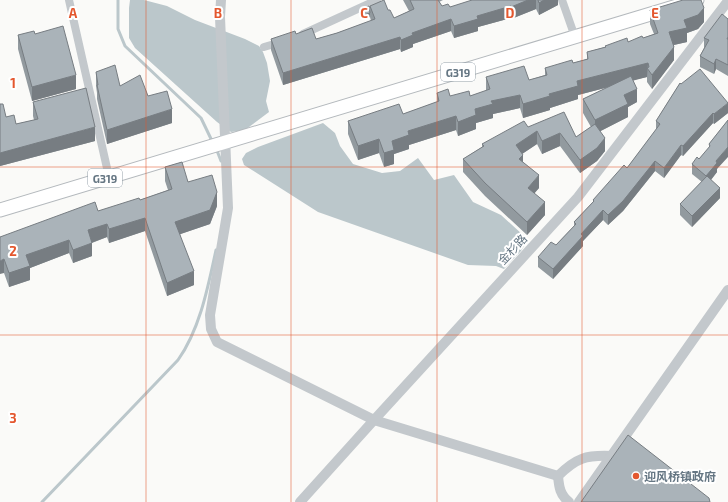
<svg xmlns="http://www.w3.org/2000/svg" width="728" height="502" font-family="'Exo 2','Noto Sans SC',sans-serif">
	<rect width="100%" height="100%" fill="#fafaf8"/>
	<!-- water -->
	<g fill="#bbc7cb">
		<path d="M130,0H144L167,6L195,20L245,39L259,46L263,52L267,63L270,81L266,101L269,112L245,130L231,132L217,122L135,48L129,38V8Z"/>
		<path d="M323,123L335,133L340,146L353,164L382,173L400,171L418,158L434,180L454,175L473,202L501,215L523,235L527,241L521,251L504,269L496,266L468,265L318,212L244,165L242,159L246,153L258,147Z"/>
	</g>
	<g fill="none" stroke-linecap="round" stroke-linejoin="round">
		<!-- stream -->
		<g stroke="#bbc7cb" stroke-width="3">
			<path d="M118,0V29L125,46L201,118L213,143"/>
			<path d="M216,148L221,161"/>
			<path d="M42,502L178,360C200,329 208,287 216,250"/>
		</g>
		<defs>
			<path id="trunk" d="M0,210L697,0"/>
		</defs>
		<!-- trunk casing -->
		<use href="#trunk" stroke="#b4b9bd" stroke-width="15"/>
		<!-- minor -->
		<g stroke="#c3c8cc" stroke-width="8">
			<path d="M69,0L109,177"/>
			<path d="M562,0L575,37"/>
			<path d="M303,34L377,0"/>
			<path d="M264,47L281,42"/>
		</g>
		<!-- tertiary -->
		<g stroke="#c3c8cc" stroke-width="10">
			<path d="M221,0L220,17L228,208L210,315L211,329L217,342L374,420L558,476"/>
			<path d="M300,502L374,420L578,197L728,1"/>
			<path d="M569,502C560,495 559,487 558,476C576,458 586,455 611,456"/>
			<path d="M579,502L728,290"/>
		</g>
		<!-- trunk -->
		<use href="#trunk" stroke="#fff" stroke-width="13"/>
	</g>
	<!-- wall -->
	<g fill="#929a9f">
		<path d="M403,0H443L439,2L442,6L450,7L471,1V0H558V5L539,15L536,9L511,19V18L478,27V31L454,38L451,31L413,44V47L401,52L400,49L283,85L271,50V39L296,34L316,39L337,33L371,21L370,17L364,19L362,13V9L369,6L388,10L394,18L409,11Z"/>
		<path d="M650,10L704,22L698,29L687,33V42L674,45V60L652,89L647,82V77L633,80L637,102L628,107V117L600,131L605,151L597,161L580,173L560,146L542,154L537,144L522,154L523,163L539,188L534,193L545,215L527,235L485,196L463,172V159L482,147V144L528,127L576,137L591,127L583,113V99L609,87L578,95V99L550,108V110L523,118L520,108L493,114V118L476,123V129L458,136L456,130L409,145V149L394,154V164L384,167L379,153L358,160L348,134V121L403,114L437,102V93L450,96H470L486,91V77L529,80L545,75V68L573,63L587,59V52L605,47V46L628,42L643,38L654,34L650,24Z"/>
		<path d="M728,19V76L716,69L714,74L700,67V56L704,48V38Z"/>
		<path d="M35,34L76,89L32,101L18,49V35Z"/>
		<path d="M96,72L120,86L148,96L172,123L107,144L97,99V93L96,86Z"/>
		<path d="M680,83L728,113L714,124L713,123L683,156L681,155L664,178L655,171L623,211L608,225L603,220L583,241V246L553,279L538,267V257L556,245L574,226V222L593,202V200L627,168L656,130V121Z"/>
		<path d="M33,102L95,141L0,166L6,117L16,124L34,120L33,116Z"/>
		<path d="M728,120L717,169V172L711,180L720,198L692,227L680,215V204L702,182L692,174V164L699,159L709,148V144Z"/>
		<path d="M165,167L188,182L217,206L210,224L180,234L194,285L167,296L145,231L109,243L107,237L92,243V256L73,263L69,253L30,268V280L9,287L4,273L0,237L140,200L168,190L165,181Z"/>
	</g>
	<!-- shaded-wall -->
	<g fill="#777d82">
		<path d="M528,0H536V9L511,19V7Z"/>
		<path d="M544,0H558V5L539,15V3Z"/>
		<path d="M511,6V18L478,27V31L454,38V26L477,16Z"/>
		<path d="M704,8V22L698,29L687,33V42L669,46V32L684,20Z"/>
		<path d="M370,13V17L364,19V15Z"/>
		<path d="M451,19V31L413,44V47L401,52V40L412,33Z"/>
		<path d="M400,37V49L283,85V73Z"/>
		<path d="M674,47V60L652,89V75Z"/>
		<path d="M716,59V69L714,74V64Z"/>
		<path d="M648,63L647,77L578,95V99L550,108V110L523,118V104L549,94L577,81Z"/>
		<path d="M76,75V89L32,101V87Z"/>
		<path d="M637,89V102L628,107V117L595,134V120L624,95Z"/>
		<path d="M520,95V108L493,114V118L476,123V129L458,136V122L475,109L491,101Z"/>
		<path d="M728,103V113L714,124V114Z"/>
		<path d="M172,109V123L107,144V130Z"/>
		<path d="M713,113V123L683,156V146Z"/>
		<path d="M456,116V130L409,145V149L394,154V164L384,167V153L392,141L408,131Z"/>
		<path d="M95,127V141L0,166V153Z"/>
		<path d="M537,131V144L516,158V145Z"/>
		<path d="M560,133V146L542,154V141Z"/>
		<path d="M605,138V151L597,161L580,173V160Z"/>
		<path d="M379,139V153L358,160V146Z"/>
		<path d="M681,145V155L664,178V168Z"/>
		<path d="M728,147V157L717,169V172L706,186V176L716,161Z"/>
		<path d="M523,155V168L519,159Z"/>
		<path d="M655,161V171L623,211L608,225V215Z"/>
		<path d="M539,175V188L528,201V188Z"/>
		<path d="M720,188V198L692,227V216Z"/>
		<path d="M217,192V206L210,224L175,236V222Z"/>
		<path d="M545,202V215L527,235V222Z"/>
		<path d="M603,210V220L583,241V246L553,279V269L581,234Z"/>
		<path d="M145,218V231L109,243V229Z"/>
		<path d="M107,224V237L88,244V230Z"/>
		<path d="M69,240V253L30,268V280L9,287V273L26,255Z"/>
		<path d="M92,243V256L73,263V250Z"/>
		<path d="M4,259V273L0,274V261Z"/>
		<path d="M194,271V285L167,296V283Z"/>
	</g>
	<!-- building -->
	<g fill="#aab3b9" stroke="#777d82">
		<path d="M384,0L388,10H390L394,18L414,9L410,0H438L442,6L448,4L450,7L472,0H528L511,7V6L477,16L478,19L454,26L451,19L412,33L413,35L401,40L400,37L283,73L271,39L295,31L296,34L312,28L316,39L337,33L375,19L370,6Z"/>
		<path d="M538,0H544L539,3Z"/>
		<path d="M683,0H701L704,8L698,15L684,20L687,28L669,32L674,47L652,75L647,68L649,67L648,63L577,81L578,86L549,94L550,96L523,104L520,95L491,101L493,104L475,109L476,115L458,122L456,116L408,131L409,135L392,141L394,150L384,153L379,139L358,146L348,121L399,104L403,114L439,101L437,93L448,89L450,96L469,91L470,96L490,89L486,77L524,66L529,80L547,75L545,68L572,60L573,63L588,59L587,52L606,47L605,46L627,38L628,42L642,36L643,38L658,33L650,10Z"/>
		<path d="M369,6L370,13L364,15L362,9Z"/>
		<path d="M722,14L728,19V37L727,39H728V65L716,59L714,64L700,56L709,40L704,38Z"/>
		<path d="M63,26L76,75L32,87L18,35L34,31L35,34Z"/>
		<path d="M115,65L120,86L140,75L148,96L167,91L172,109L107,130L97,85H98L96,72Z"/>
		<path d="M700,69L728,103L714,114L713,113L683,146L681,145L664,168L655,161L623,201L608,215L603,210L581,234L583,236L553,269L538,257L551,242L556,245L576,224L574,222L594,201L593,200L624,165L627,168L660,124L656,121L680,83L681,84Z"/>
		<path d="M631,76L637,89L624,95L628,104L595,120L583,99Z"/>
		<path d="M86,88L95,127L0,153V104H3L6,117L14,115L16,124L38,119L33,102Z"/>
		<path d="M564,112L576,137L595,124L605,138L597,148L580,160L560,133L542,141L537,131L516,145L523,155L519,159L539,175L528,188L545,202L527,222L485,183L463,159L484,146L482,144L524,121L528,127Z"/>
		<path d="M728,120V147L716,161L717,163L706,176L692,164L697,157L699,159L710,146L709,144Z"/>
		<path d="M182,162L188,182L212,175L217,192L210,210L175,222L194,271L167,283L145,218L109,229L107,224L88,230L92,243L73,250L69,240L26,255L30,266L9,273L4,259L0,261V237L95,202L98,211L139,198L140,200L172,189L165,167Z"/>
		<path d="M707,176L720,188L692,216L680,204Z"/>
		<path d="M628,435L709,498L710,502H581Z"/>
	</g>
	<!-- grid -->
	<path fill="none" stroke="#e4572e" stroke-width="1" stroke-opacity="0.55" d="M146,0V502M291,0V502M437,0V502M582,0V502M0,167H728M0,335H728"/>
	<!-- markers -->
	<circle fill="#e4572e" stroke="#fff" stroke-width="1.5" cx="636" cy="476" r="4"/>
	<g text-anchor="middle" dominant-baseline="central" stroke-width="4" stroke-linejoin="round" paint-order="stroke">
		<!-- shield labels -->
		<g fill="#fff" stroke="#939fa8" stroke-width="1">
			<rect x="441" y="63" width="34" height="18" rx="3"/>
			<rect x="88" y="169" width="34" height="18" rx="3"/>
		</g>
		<g font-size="11" font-weight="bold" fill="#657683">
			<text x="458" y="72">G319</text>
			<text x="105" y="178">G319</text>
		</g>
		<!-- street labels -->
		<g font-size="12" fill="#657683" stroke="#fff">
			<text transform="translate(512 249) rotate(-47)">金杉路</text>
		</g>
		<!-- poi labels -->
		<g font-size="12" font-weight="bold" fill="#657683" stroke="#fff" text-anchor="start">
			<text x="644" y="476">迎风桥镇政府</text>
		</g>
	</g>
	<g font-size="13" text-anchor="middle" font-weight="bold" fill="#e4572e" stroke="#fff" stroke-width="4" stroke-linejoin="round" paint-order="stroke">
		<text x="73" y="18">A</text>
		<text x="218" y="18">B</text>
		<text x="364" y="18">C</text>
		<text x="510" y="18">D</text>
		<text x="655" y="18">E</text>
		<text x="13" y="88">1</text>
		<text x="13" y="256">2</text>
		<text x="13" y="423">3</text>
	</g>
</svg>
